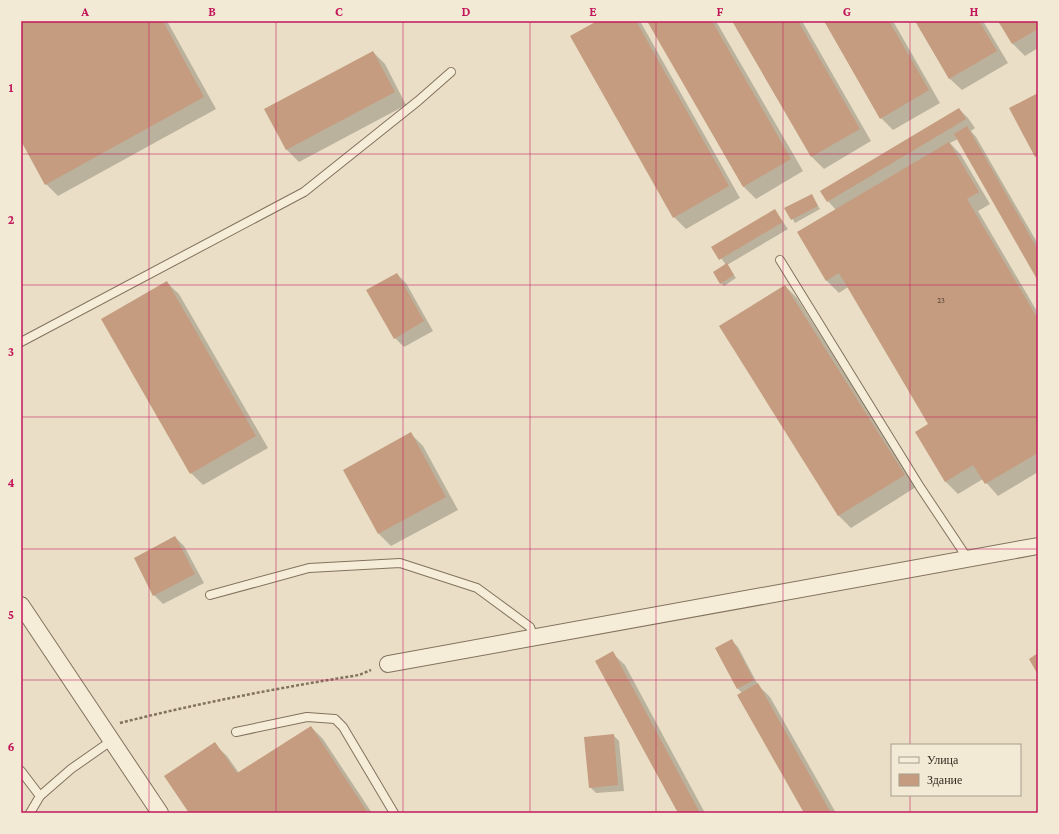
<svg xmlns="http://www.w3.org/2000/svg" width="1059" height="834" font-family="'Crimson Pro',serif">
	<rect width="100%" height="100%" fill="#eadfc6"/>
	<!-- shadow -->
	<g fill="#0003">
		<path d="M21,21H167L216,109L58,196L46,184L21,139Z"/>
		<path d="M599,21H640L740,198L686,229L674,217Z"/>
		<path d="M648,21H716L803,171L756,199L743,186Z"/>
		<path d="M733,21H802L871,141L824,169L812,157Z"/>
		<path d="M825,21H893L940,103L893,130L881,118Z"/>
		<path d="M916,21H983L1008,63L962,90L949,78Z"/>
		<path d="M999,21H1038V48L1025,56L1013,44Z"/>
		<path d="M373,52L385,64L406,105L299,162L287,150L265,109Z"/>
		<path d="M959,109L968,118L975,128L971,131L976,137L1038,244V279L958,139L950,143L961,155L990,204L978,211L1038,313V472L998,496L983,479L958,494L945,481L929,424L848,287L839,293L827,281L798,232L836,210L828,201Z"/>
		<path d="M811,195L820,209L795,223L786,208Z"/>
		<path d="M775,211L788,229L727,265L736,278L724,286L721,283L726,265L713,247Z"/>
		<path d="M397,274L406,283L433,331L404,347L395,338Z"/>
		<path d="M166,282L179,294L268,448L203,485L191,473Z"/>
		<path d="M785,286L797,298L916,487L851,528L839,516L721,327Z"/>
		<path d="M411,434L423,446L458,510L391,546L379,534L345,470Z"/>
		<path d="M175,537L184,546L204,583L163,604L154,595Z"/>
		<path d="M732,641L738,647L758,685L770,697L836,813H805L742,693L738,689L716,649Z"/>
		<path d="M612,653L625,665L705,813H679Z"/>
		<path d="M311,727L323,739L372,813H190L214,744L227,756L239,773Z"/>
		<path d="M613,735L619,741L624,791L596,793L590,787Z"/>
	</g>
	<!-- building -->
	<g fill="#c59c7f">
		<path d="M21,21H163L204,97L45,185L21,141Z"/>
		<path d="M597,21H636L729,186L673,218L570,36Z"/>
		<path d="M647,21H712L791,159L743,187Z"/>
		<path d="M732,21H798L860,129L811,157Z"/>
		<path d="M824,21H889L929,90L880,119Z"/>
		<path d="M915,21H979L997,51L949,79Z"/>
		<path d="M998,21H1038V29L1012,44Z"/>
		<path d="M373,51L395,92L286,150L264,109Z"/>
		<path d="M1038,93V156L1035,157L1009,108Z"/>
		<path d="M959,108L966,119L827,202L820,191Z"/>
		<path d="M967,126L1038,250V281L954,134Z"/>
		<path d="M949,142L979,192L967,199L1038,319V453L985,484L973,465L945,482L915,432L928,424L839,273L826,281L797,232Z"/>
		<path d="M812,194L818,206L791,220L784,208Z"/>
		<path d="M775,209L783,222L719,260L711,247Z"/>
		<path d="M727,263L734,275L720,284L713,272Z"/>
		<path d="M397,273L424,321L394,339L366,290Z"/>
		<path d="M167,281L256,436L190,474L101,319Z"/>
		<path d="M785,285L905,475L838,516L719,326Z"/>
		<path d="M411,432L446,497L378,534L343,470Z"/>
		<path d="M175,536L195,574L153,596L134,558Z"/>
		<path d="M732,639L754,680L737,689L715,648Z"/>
		<path d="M613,651L700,813H678L595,661Z"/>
		<path d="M1038,653V675L1029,659Z"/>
		<path d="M758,683L831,813H804L737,695Z"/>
		<path d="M311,726L368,813H189L164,776L215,742L237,773Z"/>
		<path d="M614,734L618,785L589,788L584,737Z"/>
	</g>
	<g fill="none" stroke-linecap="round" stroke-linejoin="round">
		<defs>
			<g id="lane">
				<path d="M780,260L920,487L968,559"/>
				<path d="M21,342L304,192L418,101L451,72"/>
				<path d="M210,595L309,568L400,563L477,588L530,627L534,638"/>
				<path d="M236,732L307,717L335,719L343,727L394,813"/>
				<path d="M21,771L40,796L71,769L111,741"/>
				<path d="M30,813L40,796"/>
			</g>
			<g id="street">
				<path d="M21,605L160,813"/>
				<path d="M388,664L1038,546"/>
			</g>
		</defs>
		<!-- lane casing -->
		<use href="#lane" stroke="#83725d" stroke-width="10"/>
		<!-- street casing -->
		<use href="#street" stroke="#83725d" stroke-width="18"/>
		<!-- path -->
		<path stroke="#83725d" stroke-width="2.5" stroke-dasharray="3 2" stroke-linecap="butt" d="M120,723C199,703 278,688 359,675L371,670"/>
		<!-- lane -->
		<use href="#lane" stroke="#f6edd8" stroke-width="8"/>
		<!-- street -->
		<use href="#street" stroke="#f6edd8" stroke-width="16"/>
	</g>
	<!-- grid -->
	<path fill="none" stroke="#c2185b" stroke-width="1" stroke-opacity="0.55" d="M149,21V813M276,21V813M403,21V813M530,21V813M656,21V813M783,21V813M910,21V745M21,154H1038M21,285H1038M21,417H1038M21,549H1038M21,680H1038M910,795V813"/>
	<g text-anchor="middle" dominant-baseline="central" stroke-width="3" stroke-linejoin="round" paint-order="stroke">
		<!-- number labels -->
		<g font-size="8" fill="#594638">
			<text x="941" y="300">23</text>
		</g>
	</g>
	<!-- border -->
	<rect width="1059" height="834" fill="none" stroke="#f2ead5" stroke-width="44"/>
	<!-- legend -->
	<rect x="891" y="744" width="130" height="52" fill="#f2ead5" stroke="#a69d8d"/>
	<rect x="899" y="757" width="20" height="6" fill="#f6edd8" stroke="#a69d8d"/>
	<text x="927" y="764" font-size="12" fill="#352a20">Улица</text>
	<rect x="899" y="774" width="20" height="12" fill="#c59c7f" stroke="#a69d8d"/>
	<text x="927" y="784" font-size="12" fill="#352a20">Здание</text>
	<rect x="22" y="22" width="1015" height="790" fill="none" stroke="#c2185b" stroke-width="1.5"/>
	<g font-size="13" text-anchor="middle" font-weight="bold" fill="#c2185b">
		<text x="85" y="16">A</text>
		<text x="212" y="16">B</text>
		<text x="339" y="16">C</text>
		<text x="466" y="16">D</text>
		<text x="593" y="16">E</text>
		<text x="720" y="16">F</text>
		<text x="847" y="16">G</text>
		<text x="974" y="16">H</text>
		<text x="11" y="92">1</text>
		<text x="11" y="224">2</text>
		<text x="11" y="356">3</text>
		<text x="11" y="487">4</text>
		<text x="11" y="619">5</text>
		<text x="11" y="751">6</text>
	</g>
</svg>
